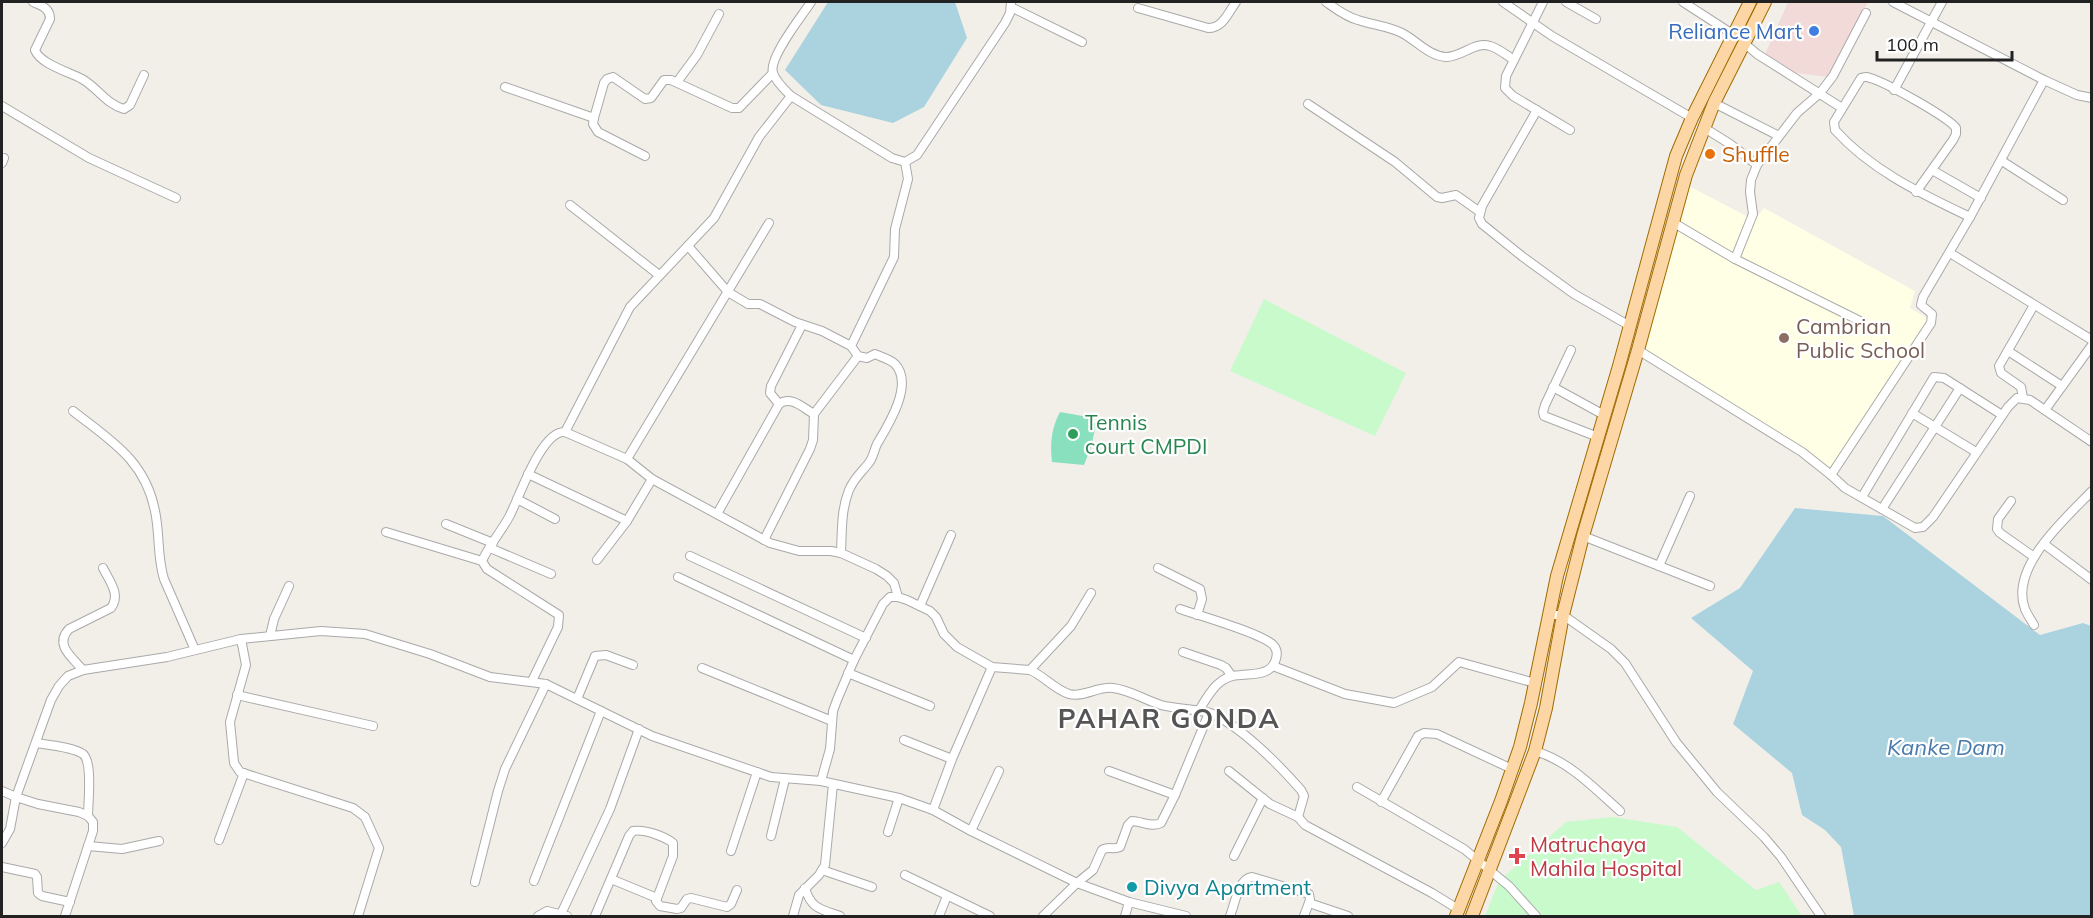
<svg xmlns="http://www.w3.org/2000/svg" width="2093" height="918" font-family="Mulish,sans-serif">
	<rect width="100%" height="100%" fill="#f2efe9"/>
	<!-- commercial -->
	<path fill="#f2dad9" d="M1788,2H1868L1829,77L1779,71L1762,61Z"/>
	<!-- education -->
	<path fill="#ffffe5" d="M1685,184L1754,220L1764,208L1915,291L1910,308L1932,321L1830,472L1643,354L1658,283Z"/>
	<!-- park -->
	<g fill="#c8facc">
		<path d="M1264,299L1406,373L1375,436L1230,371Z"/>
		<path d="M1613,817L1677,827L1756,890L1779,882L1802,916H1485L1499,881L1566,822Z"/>
	</g>
	<!-- pitch -->
	<path fill="#88e0be" d="M1060,412L1088,417L1096,424L1091,447L1084,465L1052,462C1050,444 1051,429 1060,412Z"/>
	<!-- water -->
	<g fill="#aad3df">
		<path d="M828,2H955L967,38L924,107L893,123L821,105L785,70Z"/>
		<path d="M1795,508L1883,516L2040,635L2083,623L2091,626V916H1854L1841,847L1825,830L1802,815L1792,773L1733,724L1753,671L1691,618L1740,588Z"/>
	</g>
	<g fill="none" stroke-linecap="round" stroke-linejoin="round">
		<defs>
			<g id="street">
				<path d="M33,2C42,6 50,8 50,19L35,50C40,64 69,72 82,79C98,88 106,104 124,109L130,105L144,75"/>
				<path d="M811,2C802,16 768,58 773,73C776,82 785,90 791,96L892,158L905,162L917,155L1005,23L1010,13L1011,2"/>
				<path d="M1326,2C1336,9 1346,17 1358,20C1373,25 1388,26 1402,33C1417,41 1429,56 1446,57C1462,57 1475,41 1490,46C1498,48 1506,55 1514,60"/>
				<path d="M1503,2L1552,36L1692,118"/>
				<path d="M1543,2L1506,76L1505,88L1513,96L1570,130"/>
				<path d="M1566,2L1596,19"/>
				<path d="M1683,2L1734,35"/>
				<path d="M1893,2L2044,80L2077,95L2092,98"/>
				<path d="M1011,7L1082,42"/>
				<path d="M1138,8L1208,28C1223,28 1228,13 1236,2"/>
				<path d="M1744,43L1757,54L1842,108"/>
				<path d="M677,82L697,55L719,14"/>
				<path d="M505,87L594,118L604,83L607,79L613,77L645,99L651,98L664,80H671L732,108H739L773,73"/>
				<path d="M1894,90L1942,2"/>
				<path d="M1714,103L1779,136"/>
				<path d="M1308,104L1395,162L1437,197L1442,198L1456,195L1480,212"/>
				<path d="M2,106L89,158L176,198"/>
				<path d="M1537,110L1482,206L1479,218L1482,224L1523,257L1574,294L1630,326"/>
				<path d="M594,118L593,124L598,132L645,156"/>
				<path d="M1703,127L1730,144L1757,165"/>
				<path d="M2002,161L2063,200"/>
				<path d="M2,163L4,158"/>
				<path d="M1932,170L1981,198"/>
				<path d="M1916,192L1953,140L1956,134V128C1948,117 1885,82 1870,78C1865,76 1866,77 1861,78L1834,122L1835,130C1872,171 1922,194 1970,217"/>
				<path d="M570,205L659,275"/>
				<path d="M1674,223L1735,259L1860,321"/>
				<path d="M688,246L728,292L748,304H760L795,322L822,331L851,346"/>
				<path d="M1950,253L2092,340"/>
				<path d="M1735,259L1753,214L1750,192L1751,180L1757,165L1797,113L1820,93L1833,76L1866,13"/>
				<path d="M1571,350L1545,405L1543,412L1544,416L1598,437"/>
				<path d="M1638,350L1802,452L1831,475L1845,488L1915,528L1923,527L1933,517L2008,407L2017,398L2030,400L2092,442"/>
				<path d="M2008,351L2062,386"/>
				<path d="M1553,387L1604,415"/>
				<path d="M2023,398L2021,387L2001,373L1999,366L2034,305"/>
				<path d="M779,404L770,393L771,386L802,325"/>
				<path d="M2045,410L2092,345"/>
				<path d="M73,411C111,441 145,460 155,511C160,534 157,557 164,579L195,650"/>
				<path d="M1912,413L1976,452"/>
				<path d="M565,432L630,307L714,218L759,137L791,96"/>
				<path d="M627,459L769,223"/>
				<path d="M528,474L627,521"/>
				<path d="M1831,475L1931,323L1932,314L1921,305L1923,297L1970,217L2044,80"/>
				<path d="M1862,497L1934,377L1944,378L2002,415"/>
				<path d="M517,499L555,519"/>
				<path d="M2011,501L1998,519L1997,529L2000,533L2034,557"/>
				<path d="M1882,509L1960,388"/>
				<path d="M717,514L779,404C791,395 803,408 814,414"/>
				<path d="M446,524L493,543"/>
				<path d="M386,532L482,561"/>
				<path d="M1583,536L1710,586"/>
				<path d="M764,540L810,449L813,440L814,414L858,356"/>
				<path d="M2044,544L2092,580"/>
				<path d="M490,548L551,574"/>
				<path d="M841,553C842,531 841,510 849,490C855,477 860,474 868,464C873,459 874,450 877,444C889,424 914,384 895,364C890,359 881,357 875,354L867,358L858,356L851,346L894,257L895,229L908,179L905,162"/>
				<path d="M690,556L866,638"/>
				<path d="M597,560L627,521L652,479"/>
				<path d="M1659,566L1690,496"/>
				<path d="M1158,568L1200,589L1202,599L1197,615"/>
				<path d="M678,577L854,660"/>
				<path d="M920,606L951,535"/>
				<path d="M1180,609C1197,615 1265,634 1274,646C1280,653 1275,666 1268,670C1260,675 1249,674 1241,675C1218,675 1209,694 1198,712"/>
				<path d="M1548,615H1563L1611,649L1625,663L1676,742L1717,792L1764,837L1781,857L1821,916"/>
				<path d="M2034,625C2031,620 2027,614 2025,609C2009,567 2066,518 2092,491"/>
				<path d="M270,636L274,619L289,586"/>
				<path d="M241,639L246,665L230,722L234,763L240,772L353,808L365,817L379,848L358,916"/>
				<path d="M1183,652L1221,665L1226,668L1231,675"/>
				<path d="M1273,666L1345,694L1394,703L1432,687L1459,662L1535,683"/>
				<path d="M702,668L832,721"/>
				<path d="M83,670C72,657 54,645 69,629L111,608C121,595 110,582 103,568"/>
				<path d="M1030,670C1044,676 1054,689 1069,694C1083,698 1098,686 1113,688C1130,690 1145,700 1161,705C1175,709 1199,709 1210,713C1240,725 1280,766 1301,790L1304,796L1298,817L1305,825L1432,893L1458,909"/>
				<path d="M848,673L930,706"/>
				<path d="M532,681L558,627L559,615L487,569L482,561C489,545 501,532 509,517C519,499 541,430 565,432L627,459L652,479L770,543L799,551H831L841,553L876,569L887,576L894,583L898,597"/>
				<path d="M237,695L373,726"/>
				<path d="M577,699L595,656L606,655L633,665"/>
				<path d="M904,740L952,759"/>
				<path d="M36,743C48,745 73,747 83,754C93,762 88,803 88,816"/>
				<path d="M1535,751C1569,761 1594,788 1620,811"/>
				<path d="M1109,771L1175,795"/>
				<path d="M1229,771L1270,804L1298,817"/>
				<path d="M821,781L830,749L833,711L837,700L854,660L883,604L890,597H898L907,600L930,611L936,617L944,634L957,647L992,667L1030,670L1071,626L1091,593"/>
				<path d="M1357,787L1464,849L1509,886L1536,916"/>
				<path d="M2,791L16,797L51,700L59,686L68,676L83,670L167,657L241,639L321,631L365,634L430,654L490,677L546,684L652,736L771,777L821,781L899,798L933,810L971,831L1077,883L1093,870L1102,850C1108,846 1114,850 1120,847L1128,825L1132,821C1141,821 1152,828 1161,823L1175,795L1209,713"/>
				<path d="M1381,802L1418,736L1424,733L1437,734L1512,769"/>
				<path d="M933,810L952,759L992,667"/>
				<path d="M971,831L999,771"/>
				<path d="M888,832L899,798"/>
				<path d="M771,836L785,779"/>
				<path d="M219,840L244,773"/>
				<path d="M2,843L10,829L16,797L38,804L79,812L88,816L93,822V831L65,916"/>
				<path d="M88,846L122,849L159,841"/>
				<path d="M731,851L757,772"/>
				<path d="M1234,856L1263,798"/>
				<path d="M2,867L35,874L37,877L38,893L42,896L70,902"/>
				<path d="M822,870L872,887"/>
				<path d="M905,875L990,916"/>
				<path d="M611,879L657,898"/>
				<path d="M534,881L601,711"/>
				<path d="M475,882L498,791L505,769L546,684"/>
				<path d="M805,888C811,909 821,909 840,916"/>
				<path d="M1309,903L1348,916"/>
				<path d="M561,914L610,809L639,729"/>
				<path d="M538,916L547,911L567,916"/>
				<path d="M595,916L629,836L633,831C644,829 664,836 673,843V856L656,901L660,906L677,909L681,908L687,899L691,898L727,907L731,904L737,890"/>
				<path d="M793,916L799,895L819,875L825,865L833,784"/>
				<path d="M939,916L947,896"/>
				<path d="M1043,916L1077,883L1129,902L1186,916"/>
				<path d="M1125,916L1129,902"/>
				<path d="M1230,916C1235,904 1238,879 1252,877L1309,894L1310,900L1304,916"/>
			</g>
			<g id="primary">
				<path d="M1456,916L1501,801L1520,747L1531,703L1557,576L1619,366L1676,156L1692,118L1750,2"/>
				<path d="M1472,916L1535,751L1546,708L1563,615L1583,536L1638,350L1686,175L1714,103L1765,2"/>
			</g>
		</defs>
		<!-- street casing -->
		<use href="#street" stroke="#a9a9a9" stroke-width="10"/>
		<!-- primary casing -->
		<use href="#primary" stroke="#a06b00" stroke-width="14"/>
		<!-- street -->
		<use href="#street" stroke="#fff" stroke-width="8"/>
		<!-- primary -->
		<use href="#primary" stroke="#fcd6a4" stroke-width="12"/>
	</g>
	<!-- markers -->
	<circle fill="#3f7fe0" stroke="#fff" stroke-width="2" cx="1814" cy="31" r="6"/>
	<circle fill="#e8710a" stroke="#fff" stroke-width="2" cx="1710" cy="154" r="6"/>
	<circle fill="#8d6e63" stroke="#fff" stroke-width="2" cx="1784" cy="338" r="6"/>
	<circle fill="#2e9e5b" stroke="#fff" stroke-width="2" cx="1073" cy="434" r="6"/>
	<path fill="#e0444e" stroke="#fff" stroke-width="2" d="M1514 847h6v6h6v6h-6v6h-6v-6h-6v-6h6z"/>
	<circle fill="#0f9aa8" stroke="#fff" stroke-width="2" cx="1132" cy="887" r="6"/>
	<g text-anchor="middle" dominant-baseline="central" stroke-width="4.5" stroke-linejoin="round" paint-order="stroke">
		<!-- shop labels -->
		<g font-size="21" fill="#366cbe" stroke="#fff" text-anchor="end">
			<text x="1802" y="31">Reliance Mart</text>
		</g>
		<!-- food labels -->
		<g font-size="21" fill="#c56008" stroke="#fff" text-anchor="start">
			<text x="1722" y="154">Shuffle</text>
		</g>
		<!-- education labels -->
		<g font-size="21" fill="#785e54" stroke="#fff" text-anchor="start">
			<text x="1796" y="326">Cambrian<tspan x="1796" dy="24">Public School</tspan></text>
		</g>
		<!-- leisure labels -->
		<g font-size="21" fill="#27864d" stroke="#fff" text-anchor="start">
			<text x="1085" y="422">Tennis<tspan x="1085" dy="24">court CMPDI</tspan></text>
		</g>
		<!-- health labels -->
		<g font-size="21" fill="#be3a42" stroke="#fff" text-anchor="start">
			<text x="1530" y="844">Matruchaya<tspan x="1530" dy="24">Mahila Hospital</tspan></text>
		</g>
		<!-- culture labels -->
		<g font-size="21" fill="#0d838f" stroke="#fff" text-anchor="start">
			<text x="1144" y="887">Divya Apartment</text>
		</g>
		<!-- water labels -->
		<g font-size="22" font-style="italic" fill="#4a7aab" stroke="#fff">
			<text x="1946" y="747">Kanke Dam</text>
		</g>
		<!-- district labels -->
		<g font-size="27" font-weight="bold" letter-spacing="1.5" fill="#555" stroke="#fff">
			<text x="1169" y="718">PAHAR GONDA</text>
		</g>
	</g>
	<!-- border -->
	<rect width="2093" height="918" fill="none" stroke="#222222" stroke-width="6"/>
	<!-- scale -->
	<path d="M1877 51v9h135v-9" fill="none" stroke="#222222" stroke-width="3"/>
	<text x="1886" y="51" font-size="18" fill="#222222" stroke="#ffffff" stroke-width="4.5" paint-order="stroke">100 m</text>
</svg>
